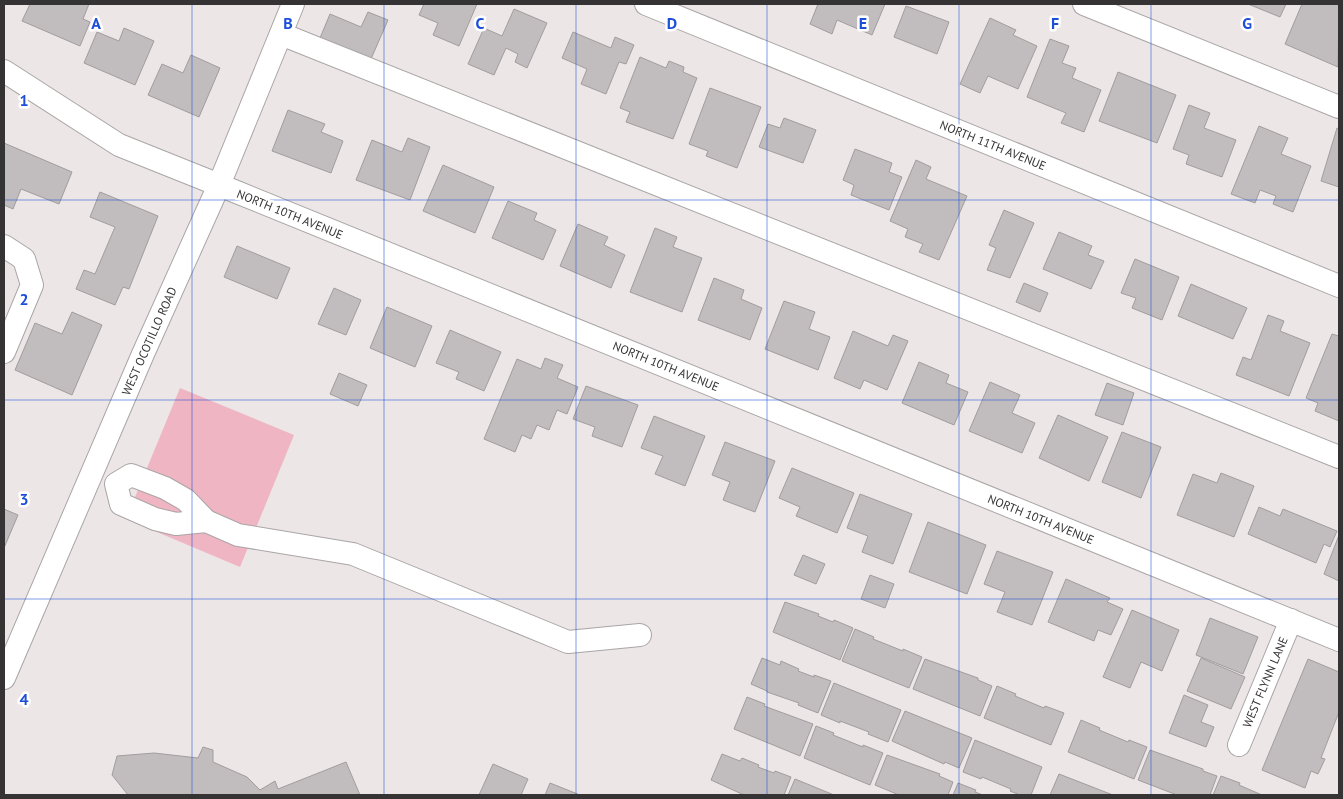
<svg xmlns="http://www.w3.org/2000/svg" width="1343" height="799" font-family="'PT Sans',sans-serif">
	<rect width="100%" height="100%" fill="#ece6e7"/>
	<!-- green -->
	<path fill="#f0b5c3" d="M180,388L294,435L240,567L126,519Z"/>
	<!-- building -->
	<g fill="#c1bcbd" stroke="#a19d9e">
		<path d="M30,4H89L83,19L90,22L80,46L22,21Z"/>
		<path d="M424,4H477L459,46L433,35L438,23L419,15Z"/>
		<path d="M818,4H885L872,35L837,20L832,34L810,24Z"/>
		<path d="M1248,4H1286L1280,17Z"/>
		<path d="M1302,4H1339L1338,67L1285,44Z"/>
		<path d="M906,6L949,22L937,54L894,37Z"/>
		<path d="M514,9L547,23L527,68L515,62L518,54L506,48L494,75L468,64L484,28L502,36Z"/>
		<path d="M368,12L388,20L371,59L320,38L330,14L361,27Z"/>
		<path d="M990,18L1016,30L1013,35L1037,46L1018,89L988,76L980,93L960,84Z"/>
		<path d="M124,28L154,41L135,85L84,63L97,32L119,41Z"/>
		<path d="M573,32L611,48L615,37L634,45L626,64L619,62L606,94L581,84L587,69L562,58Z"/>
		<path d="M1050,39L1069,46L1062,63L1076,68L1072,78L1101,90L1084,132L1061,123L1066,113L1027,97Z"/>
		<path d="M191,55L220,68L199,117L148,95L162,64L183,73Z"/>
		<path d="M640,57L666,68L669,61L684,67L683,72L697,78L673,139L626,122L630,112L620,108Z"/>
		<path d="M1118,72L1176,95L1157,143L1099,121Z"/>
		<path d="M710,88L761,107L737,168L706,156L708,151L689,144Z"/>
		<path d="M1189,105L1210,113L1204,128L1236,140L1222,177L1186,164L1189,155L1173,149Z"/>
		<path d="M288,110L325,124L321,132L343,141L331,173L272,151Z"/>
		<path d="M784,118L816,130L803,163L759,147L768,124L780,128Z"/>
		<path d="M1259,126L1288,138L1281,154L1311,166L1293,212L1273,204L1276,196L1260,190L1255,203L1231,194Z"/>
		<path d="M1337,128L1339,129V187L1321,181Z"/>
		<path d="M408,138L430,147L410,200L356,180L372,140L402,152Z"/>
		<path d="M4,143L72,172L59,204L21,189L13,209L4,205Z"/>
		<path d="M855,149L892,163L889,172L902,177L889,210L851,195L854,185L843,180Z"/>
		<path d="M916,160L931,167L926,179L967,196L939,260L919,252L923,244L905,237L908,229L890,221Z"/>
		<path d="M443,165L494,187L475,233L423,211Z"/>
		<path d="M100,192L158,216L129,289L123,287L115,305L76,289L84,270L95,274L115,227L90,217Z"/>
		<path d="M508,201L537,213L534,220L556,230L543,260L492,238Z"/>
		<path d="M1004,210L1034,223L1010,278L987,270L996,248L989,245Z"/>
		<path d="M578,224L608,237L604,245L625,255L611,288L560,266Z"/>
		<path d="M655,228L677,237L673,247L702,258L682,312L630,292Z"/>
		<path d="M1059,232L1092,246L1088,255L1104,261L1091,289L1043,269Z"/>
		<path d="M237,246L290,268L277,299L224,277Z"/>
		<path d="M1135,259L1179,277L1162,320L1132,308L1136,298L1121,293Z"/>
		<path d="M714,278L744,290L741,299L762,308L750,340L698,320Z"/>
		<path d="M1024,283L1048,293L1040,312L1016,302Z"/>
		<path d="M1191,284L1247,308L1233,339L1178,316Z"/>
		<path d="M334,288L361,300L346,335L318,324Z"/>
		<path d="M784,301L815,312L809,329L830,337L818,370L765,349Z"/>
		<path d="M387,307L432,326L415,367L370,348Z"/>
		<path d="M72,312L102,325L72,395L15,370L35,323L62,334Z"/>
		<path d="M1268,315L1284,321L1280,331L1310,343L1289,396L1236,375L1243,357L1251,360Z"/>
		<path d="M450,330L501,352L484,391L456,379L459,372L436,363Z"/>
		<path d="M853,331L888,346L893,335L908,341L887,390L864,380L860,389L834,378Z"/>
		<path d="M1332,334L1339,336V421L1315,411L1318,403L1306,398Z"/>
		<path d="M545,358L563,365L557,378L578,387L567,414L557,410L549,430L537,425L531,439L522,435L515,452L484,439L517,359L541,369Z"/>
		<path d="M919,362L949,375L946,383L968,392L954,425L902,403Z"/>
		<path d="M339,373L367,385L358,406L330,394Z"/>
		<path d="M990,382L1020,395L1012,413L1035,423L1022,453L969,431Z"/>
		<path d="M1107,383L1134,393L1123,425L1095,415Z"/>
		<path d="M586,386L638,405L622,447L592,436L595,427L573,419Z"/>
		<path d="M1058,415L1108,437L1089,481L1039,458Z"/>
		<path d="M654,416L705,436L685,486L655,474L663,456L641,448Z"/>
		<path d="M1122,432L1161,447L1141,498L1102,482Z"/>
		<path d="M725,442L775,461L755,512L723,500L730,482L712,475Z"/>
		<path d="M792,468L854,493L837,533L796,516L800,507L779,498Z"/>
		<path d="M1221,473L1254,486L1234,537L1177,515L1193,474L1217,483Z"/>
		<path d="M860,494L912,514L893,564L862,552L868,536L847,528Z"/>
		<path d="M1259,507L1280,516L1283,509L1337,531L1330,547L1324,544L1316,563L1248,534Z"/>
		<path d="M4,509L18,515L4,548Z"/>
		<path d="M928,522L986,545L967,594L909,572Z"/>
		<path d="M1339,535V581L1324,574Z"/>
		<path d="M997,551L1053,572L1032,625L997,612L1005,592L984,584Z"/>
		<path d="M803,555L825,564L816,584L794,575Z"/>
		<path d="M870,575L894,584L885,608L861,599Z"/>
		<path d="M1066,579L1110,598L1107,602L1123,609L1111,635L1098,630L1094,641L1048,622Z"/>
		<path d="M785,602L819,614L818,616L833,622L834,620L853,628L840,660L773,632Z"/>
		<path d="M1132,610L1179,630L1162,671L1141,662L1130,688L1103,677Z"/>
		<path d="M1210,618L1258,637L1243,674L1196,655Z"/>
		<path d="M855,629L874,637L873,639L903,651V649L922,657L909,688L842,661Z"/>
		<path d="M762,658L780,665L781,661L799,669L798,671L814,677V675L831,681L818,713L798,705L799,703L767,692V691L751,684Z"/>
		<path d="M1201,658L1245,677L1231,709L1187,691Z"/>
		<path d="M925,659L978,678V680L992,686L980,716L913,689Z"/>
		<path d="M1308,659L1339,672V712L1321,758L1325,759L1318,774L1311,771L1305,788L1262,770Z"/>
		<path d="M834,683L901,710L888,742L868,734L869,732L840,721V723L821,715Z"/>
		<path d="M997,686L1016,694L1015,696L1044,708L1045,706L1064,713L1051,745L984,718Z"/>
		<path d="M1184,695L1208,705L1201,722L1214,727L1206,747L1169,733Z"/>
		<path d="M747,697L765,704L764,706L813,724L800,756L734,729Z"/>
		<path d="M905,711L972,738L959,768L945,762L944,764L892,741Z"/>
		<path d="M1081,720L1100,728L1099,730L1128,742L1129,740L1147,747L1134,779L1068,752Z"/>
		<path d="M816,726L834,733L833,735L863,747V745L883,753L870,785L804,758Z"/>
		<path d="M975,740L1042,767L1031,795H1020L1010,791L1011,789L982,777L981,779L963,772Z"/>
		<path d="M203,747L213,750V762L247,777L260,790L275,781L278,789L346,762L360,795H128L112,775L117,756L154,753L198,758Z"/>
		<path d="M1150,750L1203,769V771L1217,776L1210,795H1177L1138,780Z"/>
		<path d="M722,754L740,761L742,758L759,765L758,767L774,773L775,771L791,777L784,795H744L711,780Z"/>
		<path d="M887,755L940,774L939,776L953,782L948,795H899L875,785Z"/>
		<path d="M493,764L528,779L521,795H479Z"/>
		<path d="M1059,774L1113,795H1050Z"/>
		<path d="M1221,776L1240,783L1239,785L1262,795H1213Z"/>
		<path d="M795,779L834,795H788Z"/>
		<path d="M550,783L580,795H545Z"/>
		<path d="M958,783L976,790L975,792L983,795H953Z"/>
	</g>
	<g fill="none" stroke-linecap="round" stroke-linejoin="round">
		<defs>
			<g id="minor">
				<path d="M646,4L1339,286"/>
				<path d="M1084,4L1339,107"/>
				<path d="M281,34L1339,457"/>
				<path d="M4,71L119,145L239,193L1339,640"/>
				<path d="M4,246L24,259L32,285L4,352"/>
				<path d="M131,475L165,488L186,500L206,521L176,524L155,519L121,504L116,484Z"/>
				<path d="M206,521L238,535L353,554L568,642L640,635"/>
				<path d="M4,678L143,354L219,185L293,4"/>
				<path d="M1239,745L1291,620"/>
			</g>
		</defs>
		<!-- minor casing -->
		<use href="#minor" stroke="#aaa5a6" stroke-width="24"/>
		<!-- minor -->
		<use href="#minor" stroke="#fff" stroke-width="22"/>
	</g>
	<!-- grid -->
	<path fill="none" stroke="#1d4ed8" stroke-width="1" stroke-opacity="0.55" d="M192,4V795M384,4V795M576,4V795M767,4V795M959,4V795M1151,4V795M4,200H1339M4,400H1339M4,599H1339"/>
	<g text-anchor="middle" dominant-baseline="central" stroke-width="5" stroke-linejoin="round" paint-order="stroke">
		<!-- street labels -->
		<g font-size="12" fill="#353333" stroke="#fff">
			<text transform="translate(993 145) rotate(22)">NORTH 11TH AVENUE</text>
			<text transform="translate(290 214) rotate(22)">NORTH 10TH AVENUE</text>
			<text transform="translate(149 341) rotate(-66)">WEST OCOTILLO ROAD</text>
			<text transform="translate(666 366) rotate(22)">NORTH 10TH AVENUE</text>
			<text transform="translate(1041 519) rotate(22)">NORTH 10TH AVENUE</text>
			<text transform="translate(1265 682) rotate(-67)">WEST FLYNN LANE</text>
		</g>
	</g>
	<g font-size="16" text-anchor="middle" font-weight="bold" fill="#1d4ed8" stroke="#fff" stroke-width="5" stroke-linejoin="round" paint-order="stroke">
		<text x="96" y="29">A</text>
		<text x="288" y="29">B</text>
		<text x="480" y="29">C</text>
		<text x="672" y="29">D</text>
		<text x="863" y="29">E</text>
		<text x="1055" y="29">F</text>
		<text x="1247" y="29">G</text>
		<text x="24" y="106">1</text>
		<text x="24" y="305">2</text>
		<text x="24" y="505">3</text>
		<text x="24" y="705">4</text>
	</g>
	<!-- border -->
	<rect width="1343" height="799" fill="none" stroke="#353333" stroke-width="10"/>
</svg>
